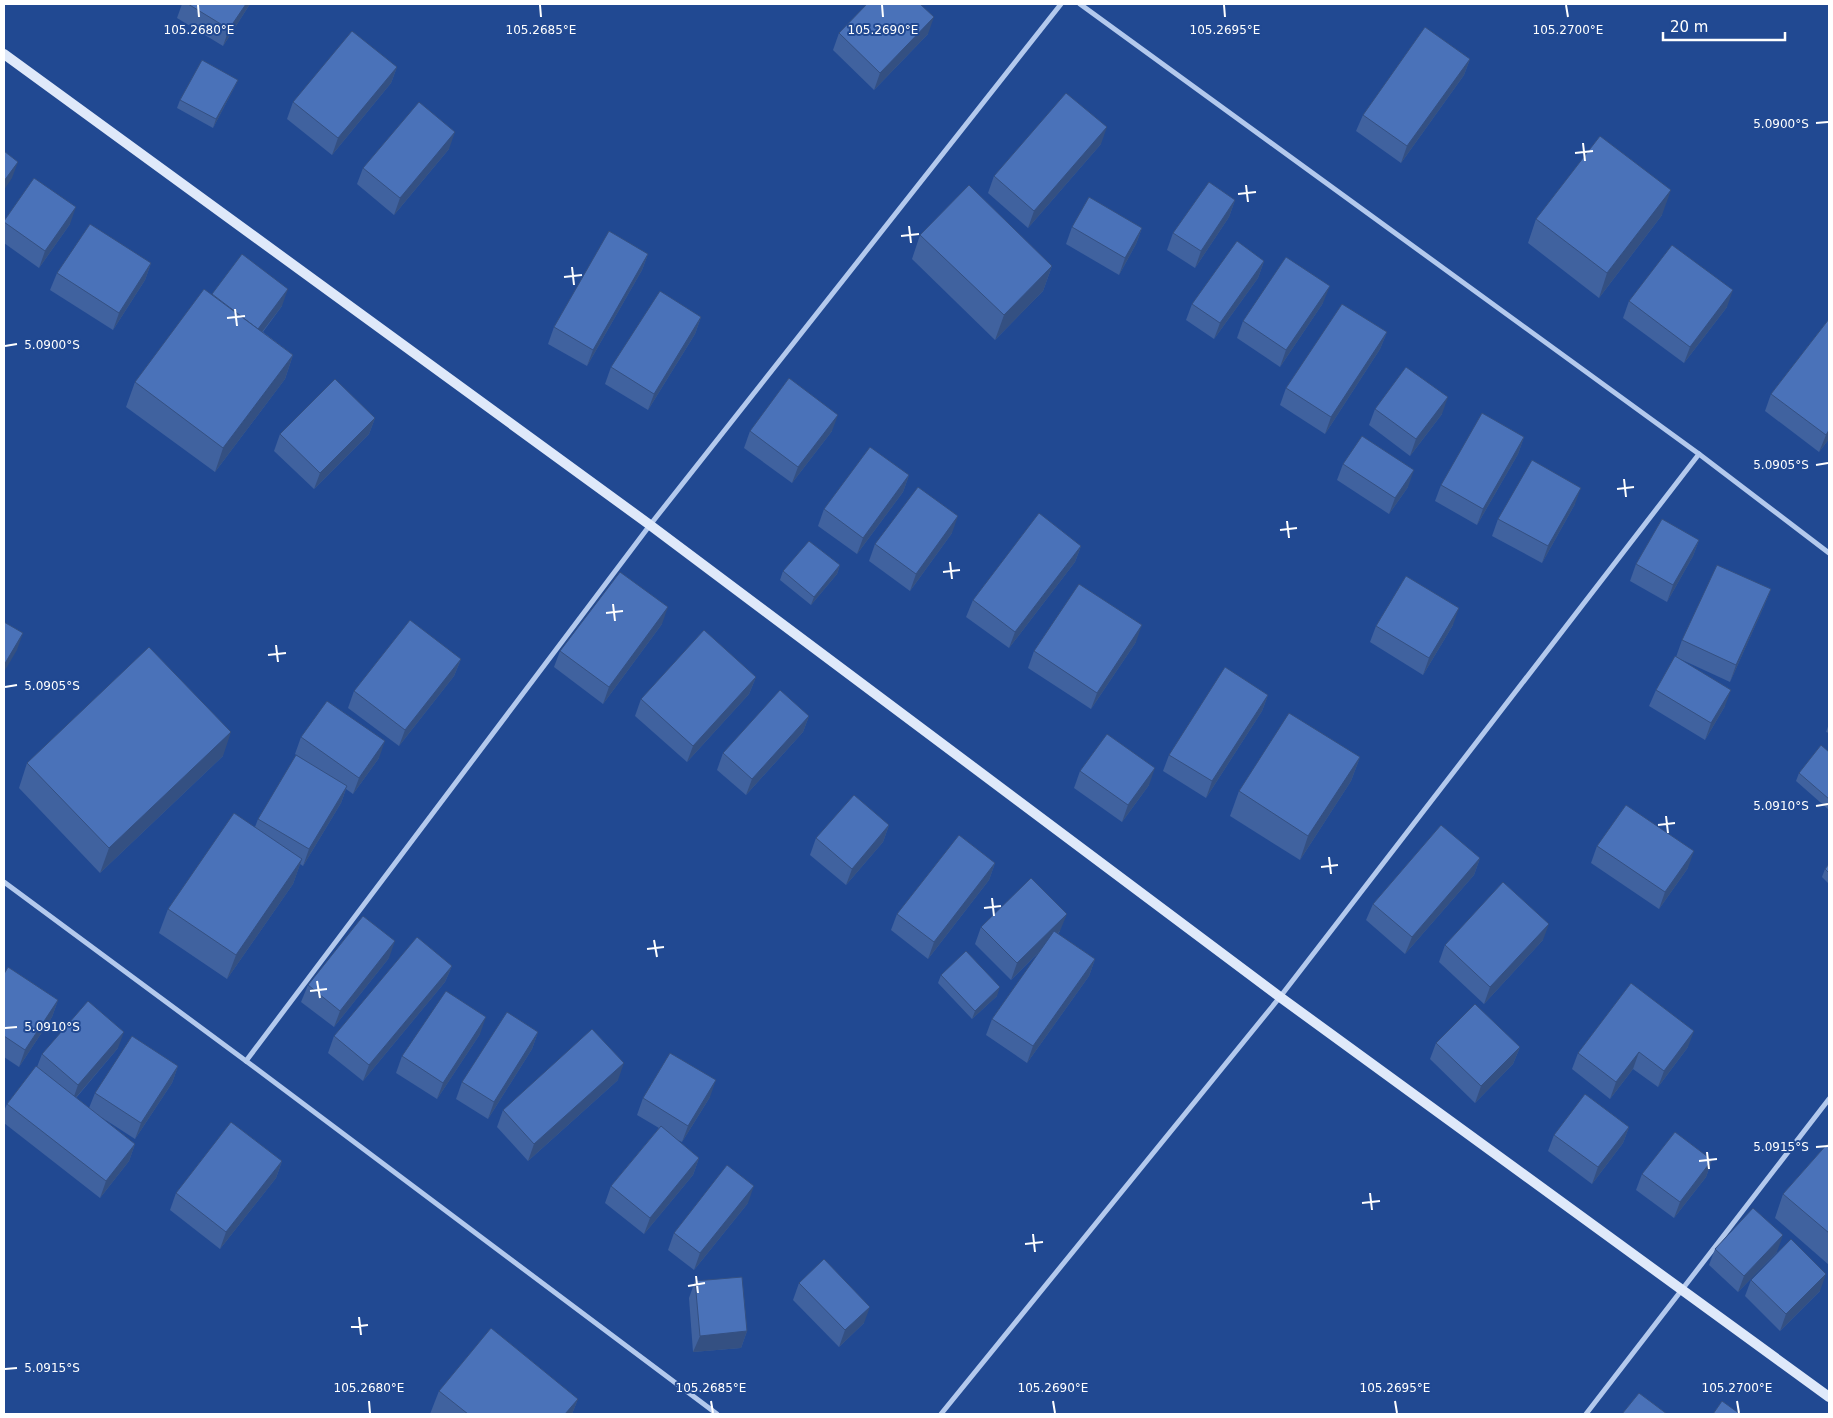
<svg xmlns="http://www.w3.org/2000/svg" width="1833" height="1418" font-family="'DejaVu Sans',sans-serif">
	<rect width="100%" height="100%" fill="#214992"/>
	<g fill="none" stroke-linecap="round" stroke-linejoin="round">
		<!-- street -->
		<g stroke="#b3c9ed" stroke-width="5">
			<path d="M1080,4L1699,454L1829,553"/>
			<path d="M4,882L246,1061L717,1414"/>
			<path d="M246,1061L650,525L1061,4"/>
			<path d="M941,1414L1280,997L1699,454"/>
			<path d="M1586,1414L1829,1099"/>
		</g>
		<!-- secondary -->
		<path stroke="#dfe9fa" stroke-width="10" d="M4,54L650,525L1280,997L1829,1397"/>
	</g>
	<!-- wall -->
	<g fill="#40629f">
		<path d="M182,4H250L223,46L177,18Z"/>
		<path d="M839,33L928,34L874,90L833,50Z"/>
		<path d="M1470,59L1464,75L1401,163L1356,131L1363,115Z"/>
		<path d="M397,67L391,83L332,155L287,119L293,102Z"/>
		<path d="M238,80L234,88L213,128L177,108L180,100Z"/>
		<path d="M1101,144L1028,228L988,193L994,176Z"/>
		<path d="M449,149L394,215L357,184L363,168Z"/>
		<path d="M1235,200L1229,217L1195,268L1167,250L1173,233Z"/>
		<path d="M1662,215L1599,298L1528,243L1536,219Z"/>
		<path d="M4,221L70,224L39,268L4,243Z"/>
		<path d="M1072,227L1142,228L1136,244L1119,275L1066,244Z"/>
		<path d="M920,235L1052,266L1043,291L995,340L912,259Z"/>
		<path d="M648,254L642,270L587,366L548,344L554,327Z"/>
		<path d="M1264,261L1258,278L1214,339L1186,320L1192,304Z"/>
		<path d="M151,263L145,280L113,330L50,290L57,273Z"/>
		<path d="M212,294L282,306L263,332L293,355L285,379L215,472L126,407L135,382Z"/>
		<path d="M1629,301L1727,307L1684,363L1623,318Z"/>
		<path d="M1323,303L1280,367L1237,338L1243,321Z"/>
		<path d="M701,317L695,334L648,410L605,384L611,367Z"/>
		<path d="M1829,319V439L1819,452L1765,411L1771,394Z"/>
		<path d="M1387,332L1380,349L1325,434L1280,405L1286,388Z"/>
		<path d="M1375,409L1442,414L1410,456L1369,425Z"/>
		<path d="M375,418L369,434L314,489L274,451L280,434Z"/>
		<path d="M750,431H832L792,483L744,448Z"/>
		<path d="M1524,437L1518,454L1477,525L1435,501L1441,485Z"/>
		<path d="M1343,464L1408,487L1389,514L1337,480Z"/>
		<path d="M909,475L903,492L857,554L818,526L824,509Z"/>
		<path d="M1575,504L1542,563L1492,536L1498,519Z"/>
		<path d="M952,533L910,591L869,561L875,544Z"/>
		<path d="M1699,540L1693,556L1667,602L1630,581L1636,564Z"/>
		<path d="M1081,546L1075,562L1009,648L966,617L973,600Z"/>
		<path d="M840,565L837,574L811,605L780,580L783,571Z"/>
		<path d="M1771,589L1764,606L1730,682L1678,658L1725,706L1705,740L1649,706L1656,690L1676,657L1682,640Z"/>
		<path d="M662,624L603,704L554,667L560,651Z"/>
		<path d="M1453,625L1423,675L1370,642L1376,626Z"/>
		<path d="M1136,642L1091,709L1028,668L1034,651Z"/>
		<path d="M461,659L454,676L399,746L348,708L354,691Z"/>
		<path d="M756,677L749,694L687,762L635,716L641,699Z"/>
		<path d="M1268,695L1262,711L1206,798L1163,771L1169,755Z"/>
		<path d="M809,716L803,732L746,795L717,770L723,753Z"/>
		<path d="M1829,724V733L1826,732Z"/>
		<path d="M301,737L379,758L353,794L346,789L341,803L303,866L300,864L293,884L227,979L159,933L168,909L255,827L258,819L307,762L295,754Z"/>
		<path d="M1829,752V810L1796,781L1799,773Z"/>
		<path d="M223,756L100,873L19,788L27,763Z"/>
		<path d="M1360,757L1351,781L1300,860L1230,816L1239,791Z"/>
		<path d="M1080,771L1149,785L1122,822L1074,788Z"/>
		<path d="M889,825L883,842L846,885L810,855L816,838Z"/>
		<path d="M1597,846L1688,868L1659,909L1591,863Z"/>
		<path d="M1480,858L1474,875L1405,954L1366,920L1373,904Z"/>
		<path d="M995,863L989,880L928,959L891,930L897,914Z"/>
		<path d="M1829,864V884L1822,877L1825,869Z"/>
		<path d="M981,927L1060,931L1058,934L1095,959L1089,976L1027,1063L986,1035L992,1019L1041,950L1011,980L975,944Z"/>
		<path d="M1543,940L1484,1004L1439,962L1445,945Z"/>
		<path d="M389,958L334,1027L301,1002L308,985Z"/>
		<path d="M452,966L445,982L363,1081L328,1053L334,1036Z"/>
		<path d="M4,974L58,1000L52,1017L19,1067L4,1057Z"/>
		<path d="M941,975L997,996L972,1019L938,983Z"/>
		<path d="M538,1032L532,1049L488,1119L456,1099L462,1082Z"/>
		<path d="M480,1034L437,1099L396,1073L402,1056Z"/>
		<path d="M1436,1043L1520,1047L1513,1064L1475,1103L1430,1059Z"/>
		<path d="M1688,1047L1658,1087L1633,1069L1610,1099L1572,1069L1578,1053Z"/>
		<path d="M118,1048L76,1098L89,1108L95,1093L178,1066L172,1083L135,1139L101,1117L135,1144L129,1161L100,1198L4,1123V1111L7,1104L37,1067L42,1054Z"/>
		<path d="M618,1080L528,1161L497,1127L503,1110Z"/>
		<path d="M710,1097L682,1142L674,1138L699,1158L693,1175L644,1234L605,1203L611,1186L659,1128L637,1115L643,1098Z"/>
		<path d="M1629,1127L1623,1143L1592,1184L1548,1151L1554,1135Z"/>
		<path d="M1829,1142V1265L1775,1218L1783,1194Z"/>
		<path d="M1712,1160L1706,1177L1674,1218L1636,1190L1642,1174Z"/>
		<path d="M282,1161L276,1178L220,1249L170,1210L176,1193Z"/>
		<path d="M748,1203L694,1270L668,1250L674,1233Z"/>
		<path d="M1715,1249L1777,1252L1738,1292L1709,1265Z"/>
		<path d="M1751,1280L1820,1291L1780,1331L1745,1296Z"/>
		<path d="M695,1281L747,1331L741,1348L693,1352L689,1298Z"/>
		<path d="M799,1283L864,1323L839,1347L793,1300Z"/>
		<path d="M439,1391L578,1399L572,1414H430Z"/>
	</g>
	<!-- shaded-wall -->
	<g fill="#345082">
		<path d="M246,4H250L223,46L229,29Z"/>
		<path d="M934,17L928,34L874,90L880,73Z"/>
		<path d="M1470,59L1464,75L1401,163L1407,146Z"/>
		<path d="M397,67L391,83L332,155L338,138Z"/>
		<path d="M238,80L234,88L213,128L216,119Z"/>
		<path d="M1107,127L1101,144L1028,228L1034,211Z"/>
		<path d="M455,132L449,149L394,215L400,198Z"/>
		<path d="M18,162L12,178L4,190V181Z"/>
		<path d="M1671,190L1662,215L1599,298L1607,273Z"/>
		<path d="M1235,200L1229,217L1195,268L1201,251Z"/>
		<path d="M76,207L70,224L39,268L45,251Z"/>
		<path d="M1142,228L1136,244L1119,275L1125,258Z"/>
		<path d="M648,254L642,270L587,366L593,350Z"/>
		<path d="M1264,261L1258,278L1214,339L1220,323Z"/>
		<path d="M151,263L145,280L113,330L119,313Z"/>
		<path d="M1052,266L1043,291L995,340L1004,315Z"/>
		<path d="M1330,286L1323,303L1280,367L1286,350Z"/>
		<path d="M288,289L282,306L252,345L258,329Z"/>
		<path d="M1733,290L1727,307L1684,363L1690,347Z"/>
		<path d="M701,317L695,334L648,410L654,394Z"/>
		<path d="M1387,332L1380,349L1325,434L1331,417Z"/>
		<path d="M293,355L285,379L215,472L223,448Z"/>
		<path d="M1448,397L1442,414L1410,456L1416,439Z"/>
		<path d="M838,415L832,431L792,483L798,467Z"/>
		<path d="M375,418L369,434L314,489L320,473Z"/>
		<path d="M1829,430V439L1819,452L1826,435Z"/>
		<path d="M1524,437L1518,454L1477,525L1483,509Z"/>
		<path d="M1414,470L1408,487L1389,514L1395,498Z"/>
		<path d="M909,475L903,492L857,554L863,538Z"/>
		<path d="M1581,488L1575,504L1542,563L1548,546Z"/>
		<path d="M958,516L952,533L910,591L916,574Z"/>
		<path d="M1699,540L1693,556L1667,602L1673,585Z"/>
		<path d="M1081,546L1075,562L1009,648L1015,632Z"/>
		<path d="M840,565L837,574L811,605L814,597Z"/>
		<path d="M1771,589L1764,606L1730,682L1736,665Z"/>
		<path d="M668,607L662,624L603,704L609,687Z"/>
		<path d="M1459,608L1453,625L1423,675L1429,658Z"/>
		<path d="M1142,625L1136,642L1091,709L1097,693Z"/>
		<path d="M23,633L17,650L4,672V665Z"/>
		<path d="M461,659L454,676L399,746L405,730Z"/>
		<path d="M756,677L749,694L687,762L693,746Z"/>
		<path d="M1731,690L1725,706L1705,740L1711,723Z"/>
		<path d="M1268,695L1262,711L1206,798L1212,781Z"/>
		<path d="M809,716L803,732L746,795L752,779Z"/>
		<path d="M231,732L223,756L100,873L109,848Z"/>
		<path d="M385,741L379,758L353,794L359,778Z"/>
		<path d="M1360,757L1351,781L1300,860L1308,836Z"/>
		<path d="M1155,768L1149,785L1122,822L1128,805Z"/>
		<path d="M347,786L341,803L303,866L309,849Z"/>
		<path d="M889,825L883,842L846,885L852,869Z"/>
		<path d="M1694,851L1688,868L1659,909L1665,892Z"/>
		<path d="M1480,858L1474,875L1405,954L1412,937Z"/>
		<path d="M302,859L293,884L227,979L236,955Z"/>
		<path d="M995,863L989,880L928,959L934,942Z"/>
		<path d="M1067,914L1060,931L1011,980L1017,963Z"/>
		<path d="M1549,924L1543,940L1484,1004L1490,987Z"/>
		<path d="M395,941L389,958L334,1027L340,1011Z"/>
		<path d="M1095,959L1089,976L1027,1063L1033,1046Z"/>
		<path d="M452,966L445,982L363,1081L369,1065Z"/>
		<path d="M1000,987L997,996L972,1019L975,1011Z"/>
		<path d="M58,1000L52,1017L19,1067L25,1050Z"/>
		<path d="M486,1017L480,1034L437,1099L443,1083Z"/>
		<path d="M1694,1031L1688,1047L1658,1087L1664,1071Z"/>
		<path d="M124,1032L118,1048L72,1102L78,1085Z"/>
		<path d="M538,1032L532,1049L488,1119L494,1102Z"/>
		<path d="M1520,1047L1513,1064L1475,1103L1481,1086Z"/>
		<path d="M1639,1052L1633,1069L1610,1099L1616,1082Z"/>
		<path d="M624,1063L618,1080L528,1161L534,1144Z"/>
		<path d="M178,1066L172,1083L135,1139L141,1123Z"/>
		<path d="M716,1080L710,1097L682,1142L688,1126Z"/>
		<path d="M1629,1127L1623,1143L1592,1184L1598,1167Z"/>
		<path d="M135,1144L129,1161L100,1198L106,1181Z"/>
		<path d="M699,1158L693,1175L644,1234L650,1218Z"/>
		<path d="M1712,1160L1706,1177L1674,1218L1680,1202Z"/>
		<path d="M282,1161L276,1178L220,1249L226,1232Z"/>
		<path d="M754,1186L748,1203L694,1270L700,1253Z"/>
		<path d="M1783,1235L1777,1252L1738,1292L1744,1276Z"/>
		<path d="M1826,1274L1820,1291L1780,1331L1786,1314Z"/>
		<path d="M870,1307L864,1323L839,1347L845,1330Z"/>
		<path d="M747,1331L741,1348L693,1352L700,1336Z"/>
		<path d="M578,1399L572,1414H565Z"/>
	</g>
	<!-- building -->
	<g fill="#4a72b9" stroke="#345082">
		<path d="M188,4H246L229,29Z"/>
		<path d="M867,4H920L934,17L880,73L839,33Z"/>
		<path d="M1425,27L1470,59L1407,146L1363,115Z"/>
		<path d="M352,31L397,67L338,138L293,102Z"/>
		<path d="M202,60L238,80L216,119L180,100Z"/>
		<path d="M1066,93L1107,127L1034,211L994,176Z"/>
		<path d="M419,102L455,132L400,198L363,168Z"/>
		<path d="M1600,136L1671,190L1607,273L1536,219Z"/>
		<path d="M4,151L18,162L4,181Z"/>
		<path d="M34,178L76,207L45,251L4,222V221Z"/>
		<path d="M1209,182L1235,200L1201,251L1173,233Z"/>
		<path d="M969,185L1052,266L1004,315L920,235Z"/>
		<path d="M1089,197L1142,228L1125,258L1072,227Z"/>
		<path d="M90,224L151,263L119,313L57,273Z"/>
		<path d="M609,231L648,254L593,350L554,327Z"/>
		<path d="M1237,241L1264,261L1220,323L1192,304Z"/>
		<path d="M1672,245L1733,290L1690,347L1629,301Z"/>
		<path d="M242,254L288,289L258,329L212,294Z"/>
		<path d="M1286,257L1330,286L1286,350L1243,321Z"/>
		<path d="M204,289L293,355L223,448L135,382Z"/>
		<path d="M660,291L701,317L654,394L611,367Z"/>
		<path d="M1342,304L1387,332L1331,417L1286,388Z"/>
		<path d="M1829,319V430L1826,435L1771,394Z"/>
		<path d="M1406,367L1448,397L1416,439L1375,409Z"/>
		<path d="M789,378L838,415L798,467L750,431Z"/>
		<path d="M335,379L375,418L320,473L280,434Z"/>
		<path d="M1482,413L1524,437L1483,509L1441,485Z"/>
		<path d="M1362,436L1414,470L1395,498L1343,464Z"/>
		<path d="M870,447L909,475L863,538L824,509Z"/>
		<path d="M1532,460L1581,488L1548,546L1498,519Z"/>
		<path d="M918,487L958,516L916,574L875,544Z"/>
		<path d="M1039,513L1081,546L1015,632L973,600Z"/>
		<path d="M1662,519L1699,540L1673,585L1636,564Z"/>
		<path d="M809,541L840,565L814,597L783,571Z"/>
		<path d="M1717,565L1771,589L1736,665L1682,640Z"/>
		<path d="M620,572L668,607L609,687L560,651Z"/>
		<path d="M1406,576L1459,608L1429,658L1376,626Z"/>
		<path d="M1079,584L1142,625L1097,693L1034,651Z"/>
		<path d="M410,620L461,659L405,730L354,691Z"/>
		<path d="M4,622L23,633L4,665Z"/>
		<path d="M704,630L756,677L693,746L641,699Z"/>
		<path d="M149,647L231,732L109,848L27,763Z"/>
		<path d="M1675,656L1731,690L1711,723L1656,690Z"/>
		<path d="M1225,667L1268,695L1212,781L1169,755Z"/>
		<path d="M780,690L809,716L752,779L723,753Z"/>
		<path d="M327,701L385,741L359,778L301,737Z"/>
		<path d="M1289,713L1360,757L1308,836L1239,791Z"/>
		<path d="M1107,734L1155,768L1128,805L1080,771Z"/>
		<path d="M1821,745L1829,752V799L1799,773Z"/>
		<path d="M296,755L347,786L309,849L258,819Z"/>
		<path d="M854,795L889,825L852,869L816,838Z"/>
		<path d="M1626,805L1694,851L1665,892L1597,846Z"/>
		<path d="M234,813L302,859L236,955L168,909Z"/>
		<path d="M1441,825L1480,858L1412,937L1373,904Z"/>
		<path d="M959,835L995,863L934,942L897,914Z"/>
		<path d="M1829,864V873L1825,869Z"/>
		<path d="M1031,878L1067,914L1017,963L981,927Z"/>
		<path d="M1503,882L1549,924L1490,987L1445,945Z"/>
		<path d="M363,916L395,941L340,1011L308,985Z"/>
		<path d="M1054,931L1095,959L1033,1046L992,1019Z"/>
		<path d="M417,937L452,966L369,1065L334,1036Z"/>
		<path d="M966,951L1000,987L975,1011L941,975Z"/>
		<path d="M8,967L58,1000L25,1050L4,1036V974Z"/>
		<path d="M1631,983L1694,1031L1664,1071L1639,1052L1616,1082L1578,1053Z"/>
		<path d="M446,991L486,1017L443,1083L402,1056Z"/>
		<path d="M88,1001L124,1032L78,1085L42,1054Z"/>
		<path d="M1475,1004L1520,1047L1481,1086L1436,1043Z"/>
		<path d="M507,1012L538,1032L494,1102L462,1082Z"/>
		<path d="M592,1029L624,1063L534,1144L503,1110Z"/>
		<path d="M132,1036L178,1066L141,1123L95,1093Z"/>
		<path d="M670,1053L716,1080L688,1126L643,1098Z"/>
		<path d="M36,1066L135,1144L106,1181L7,1104Z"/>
		<path d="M1585,1094L1629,1127L1598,1167L1554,1135Z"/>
		<path d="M231,1122L282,1161L226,1232L176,1193Z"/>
		<path d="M661,1126L699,1158L650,1218L611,1186Z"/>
		<path d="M1675,1132L1712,1160L1680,1202L1642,1174Z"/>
		<path d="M1829,1142V1233L1783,1194Z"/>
		<path d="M727,1165L754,1186L700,1253L674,1233Z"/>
		<path d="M1753,1208L1783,1235L1744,1276L1715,1249Z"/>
		<path d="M1791,1239L1826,1274L1786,1314L1751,1280Z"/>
		<path d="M824,1259L870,1307L845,1330L799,1283Z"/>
		<path d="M742,1277L747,1331L700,1336L695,1281Z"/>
		<path d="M491,1328L578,1399L565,1414H468L439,1391Z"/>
		<path d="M1639,1393L1667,1414H1622Z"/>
		<path d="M1722,1401L1740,1414H1713Z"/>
	</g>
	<!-- ticks -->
	<path fill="none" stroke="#fff" stroke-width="2" d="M198,5L199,17M540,5L541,17M882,5L883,17M1224,5L1225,17M1566,5L1568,17M1816,123L1828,122M1583,143L1585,161M1575,153L1593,151M1246,185L1248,202M1238,194L1256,192M909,226L911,243M901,236L919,234M572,267L574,285M564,277L582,275M235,309L237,326M227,318L245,316M5,346L17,344M1816,465L1828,463M1624,479L1626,497M1617,489L1634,487M1287,521L1289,538M1280,530L1297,528M950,562L952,579M943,572L960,570M613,604L615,621M606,613L623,611M276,645L278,662M268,655L286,653M5,687L17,685M1816,806L1828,804M1666,816L1668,833M1658,825L1675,823M1329,857L1331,874M1321,867L1338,865M992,898L994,916M984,908L1001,906M654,940L657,957M647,949L664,947M317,981L320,998M310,991L327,989M5,1028L17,1027M1816,1147L1828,1146M1707,1152L1709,1169M1699,1161L1717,1159M1370,1193L1372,1210M1362,1203L1380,1201M1033,1234L1035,1252M1025,1244L1043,1242M696,1276L698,1293M688,1286L705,1283M359,1317L361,1335M351,1327L368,1325M5,1369L17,1368M369,1401L370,1413M711,1401L713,1413M1053,1401L1055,1413M1395,1401L1397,1413M1737,1401L1739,1413"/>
	<g font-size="12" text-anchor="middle" fill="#fff" stroke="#214992" stroke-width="4" stroke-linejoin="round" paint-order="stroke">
		<text x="199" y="34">105.2680°E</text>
		<text x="541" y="34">105.2685°E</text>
		<text x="883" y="34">105.2690°E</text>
		<text x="1225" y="34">105.2695°E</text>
		<text x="1568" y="34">105.2700°E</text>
		<text x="1781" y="128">5.0900°S</text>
		<text x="52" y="349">5.0900°S</text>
		<text x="1781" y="469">5.0905°S</text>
		<text x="52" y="690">5.0905°S</text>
		<text x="1781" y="810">5.0910°S</text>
		<text x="52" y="1031">5.0910°S</text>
		<text x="1781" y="1151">5.0915°S</text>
		<text x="52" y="1372">5.0915°S</text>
		<text x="369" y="1392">105.2680°E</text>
		<text x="711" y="1392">105.2685°E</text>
		<text x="1053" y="1392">105.2690°E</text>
		<text x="1395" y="1392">105.2695°E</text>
		<text x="1737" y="1392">105.2700°E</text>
	</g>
	<!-- border -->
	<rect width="1833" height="1418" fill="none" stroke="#ffffff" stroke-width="10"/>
	<!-- scale -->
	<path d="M1663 32v8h122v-8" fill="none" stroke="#ffffff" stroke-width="2.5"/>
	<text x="1670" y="32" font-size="15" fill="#ffffff" stroke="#214992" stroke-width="4" paint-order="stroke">20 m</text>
</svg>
